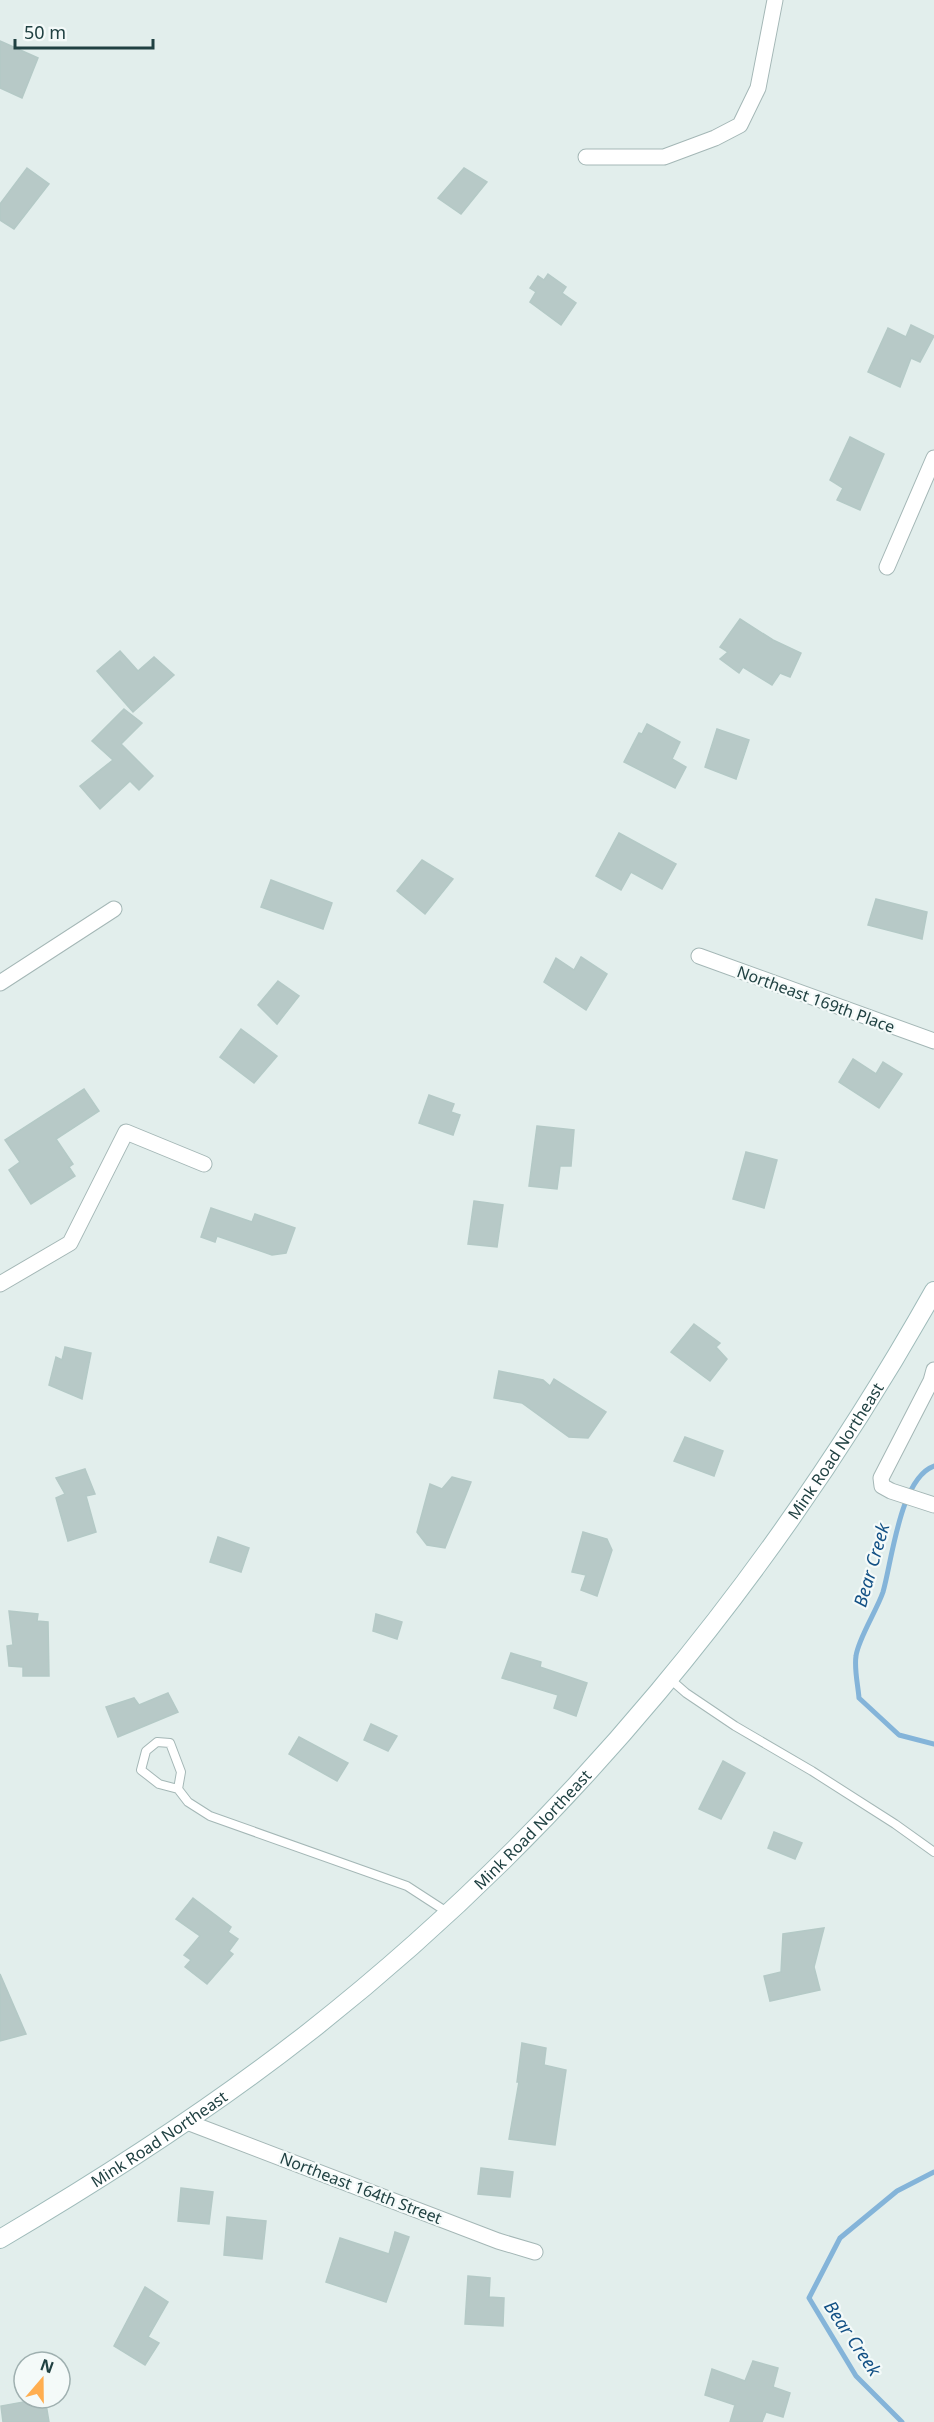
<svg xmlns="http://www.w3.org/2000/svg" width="934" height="2422" font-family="'Noto Sans',sans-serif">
	<rect width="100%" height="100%" fill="#e2eeec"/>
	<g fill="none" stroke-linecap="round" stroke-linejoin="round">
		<!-- stream -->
		<g stroke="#84b4d9" stroke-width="5">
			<path d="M934,1466C900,1478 892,1561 883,1592C877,1610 858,1639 856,1656C854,1669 858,1685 859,1698L899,1735L934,1744"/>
			<path d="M902,2422L856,2376L809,2298L840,2238L897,2191L934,2172"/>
		</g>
	</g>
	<!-- building -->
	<g fill="#b7c9c7" stroke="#b4c9c6" stroke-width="1.5">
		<path d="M0,41L38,58L22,98L0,88Z"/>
		<path d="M27,168L49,184L14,229L0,220V204Z"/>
		<path d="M464,168L487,182L461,214L438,198Z"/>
		<path d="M548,274L566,287L562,293L576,303L561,325L530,302L536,292L530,288L538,276L544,280Z"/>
		<path d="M911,325L934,336L920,362L911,358L900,387L868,372L888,328L906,337Z"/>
		<path d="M850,437L884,454L860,510L837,500L843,488L830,480Z"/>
		<path d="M740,619L773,640L801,653L790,677L780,673L772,685L743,667L739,673L720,659L728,652L720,647Z"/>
		<path d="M120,651L138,671L154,657L174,675L133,712L97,671Z"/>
		<path d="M124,709L142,723L121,744L153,776L139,790L130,781L100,809L80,786L113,760L92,741Z"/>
		<path d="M647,724L680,742L672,759L686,767L675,788L624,762L639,733L642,734Z"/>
		<path d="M717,729L749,740L736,779L705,767Z"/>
		<path d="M619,833L676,864L662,889L631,872L621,890L596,876Z"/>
		<path d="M422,860L453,879L425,914L397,891Z"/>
		<path d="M271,880L332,903L323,929L261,907Z"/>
		<path d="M876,899L927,912L922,939L868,925Z"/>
		<path d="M581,957L607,974L586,1010L544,982L556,958L574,970Z"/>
		<path d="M278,981L299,996L277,1024L258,1005Z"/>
		<path d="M241,1029L277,1056L254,1083L220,1057Z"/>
		<path d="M853,1059L876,1074L883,1062L902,1074L879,1108L839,1082Z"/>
		<path d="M84,1089L99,1111L56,1139L73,1164L69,1167L75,1176L31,1204L9,1170L20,1162L5,1140Z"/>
		<path d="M429,1095L454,1104L451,1112L460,1115L453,1135L419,1123Z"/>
		<path d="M537,1126L574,1130L571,1166H560L557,1189L529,1186Z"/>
		<path d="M746,1152L777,1160L764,1208L733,1199Z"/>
		<path d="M474,1201L503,1205L497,1247L468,1244Z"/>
		<path d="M211,1208L252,1222L255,1214L295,1228L286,1253L272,1255L217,1236L215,1242L201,1237Z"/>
		<path d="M694,1324L720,1343L716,1347L727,1359L710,1381L671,1352Z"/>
		<path d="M65,1347L91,1353L82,1399L49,1385L56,1357L62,1360Z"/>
		<path d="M499,1371L543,1380L550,1386L554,1379L606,1412L588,1438L569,1437L522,1403L494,1398Z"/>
		<path d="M685,1437L723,1451L714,1476L674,1461Z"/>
		<path d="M85,1469L95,1494L86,1496L96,1532L68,1541L56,1498L65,1494L56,1478Z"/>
		<path d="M452,1477L471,1482L445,1548L427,1545L417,1532L430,1484L442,1489Z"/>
		<path d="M583,1532L607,1539L612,1550L597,1596L581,1590L586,1575L572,1572Z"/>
		<path d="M218,1537L249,1548L241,1572L210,1562Z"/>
		<path d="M9,1611L38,1614L37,1621L48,1622L49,1676H23V1667L9,1666L7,1646L13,1645Z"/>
		<path d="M376,1614L402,1622L397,1639L373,1631Z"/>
		<path d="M511,1653L541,1662L540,1667L587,1683L576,1716L554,1708L558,1695L502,1678Z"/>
		<path d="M168,1693L178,1712L118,1737L106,1707L134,1698L139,1705Z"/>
		<path d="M371,1724L397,1736L388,1751L364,1740Z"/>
		<path d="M299,1737L348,1763L337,1781L289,1754Z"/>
		<path d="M723,1761L745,1773L721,1819L699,1809Z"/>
		<path d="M774,1832L802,1843L795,1859L768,1848Z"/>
		<path d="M193,1898L231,1927L228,1932L238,1939L229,1951L233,1954L207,1984L185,1967L191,1960L184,1955L200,1936L176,1919Z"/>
		<path d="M824,1928L814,1967L820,1990L770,2001L764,1976L781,1972L783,1934Z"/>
		<path d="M0,1974L26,2034L0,2041Z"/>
		<path d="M522,2043L546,2048L544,2065L566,2070L555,2145L509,2139L519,2082H517Z"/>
		<path d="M481,2168L513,2172L510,2197L478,2194Z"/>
		<path d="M181,2188L213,2192L209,2224L178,2221Z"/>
		<path d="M227,2217L266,2221L262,2259L224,2255Z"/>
		<path d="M395,2232L409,2237L386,2302L326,2282L340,2238L389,2254Z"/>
		<path d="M468,2276L490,2278L489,2297L504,2298L503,2326L465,2324Z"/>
		<path d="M145,2287L168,2302L148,2337L159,2343L145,2365L114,2346Z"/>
		<path d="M753,2361L778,2368L773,2387L790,2393L783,2417L766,2412L762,2422H730L735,2405L705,2395L712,2369L745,2381Z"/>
		<path d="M45,2398L49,2422H3L1,2406Z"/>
	</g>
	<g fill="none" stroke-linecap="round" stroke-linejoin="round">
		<defs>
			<g id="lane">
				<path d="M670,1679L686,1693L735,1726L812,1771L895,1824L934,1852"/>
				<path d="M178,1789L159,1784L141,1770L146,1751L157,1742L170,1743L181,1772L178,1789L188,1802L210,1816L407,1886L447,1912"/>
			</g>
			<g id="street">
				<path d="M586,157H664L715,138L740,125L758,88L775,0"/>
				<path d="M887,567L934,458"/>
				<path d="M699,956L934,1041"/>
				<path d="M0,983L114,909"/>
				<path d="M0,1284L70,1243L126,1132L204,1164"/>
				<path d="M934,1370L931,1381L881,1478L882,1486L891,1491L934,1505"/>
				<path d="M187,2122L498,2241L535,2252"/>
			</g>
			<g id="secondary">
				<path id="s1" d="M0,2239C107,2176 211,2109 309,2032C566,1830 774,1575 934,1291"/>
			</g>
		</defs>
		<!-- lane casing -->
		<use href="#lane" stroke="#a4b7b6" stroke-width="10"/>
		<!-- street casing -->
		<use href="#street" stroke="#a4b7b6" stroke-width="17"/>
		<!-- secondary casing -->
		<use href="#secondary" stroke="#9fbbba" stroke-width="20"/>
		<!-- lane -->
		<use href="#lane" stroke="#fff" stroke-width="8"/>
		<!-- street -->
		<use href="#street" stroke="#fff" stroke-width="15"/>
		<!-- secondary -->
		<use href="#secondary" stroke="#fff" stroke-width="18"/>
	</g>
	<g text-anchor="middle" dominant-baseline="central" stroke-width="4.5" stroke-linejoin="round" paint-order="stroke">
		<!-- street labels -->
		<g font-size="16" fill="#204142" stroke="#f4faf9">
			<text transform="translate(816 999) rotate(20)">Northeast 169th Place</text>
			<text stroke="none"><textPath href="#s1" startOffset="1160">Mink Road Northeast</textPath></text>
			<text stroke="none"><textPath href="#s1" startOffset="674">Mink Road Northeast</textPath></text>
			<text stroke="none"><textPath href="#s1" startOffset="188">Mink Road Northeast</textPath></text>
			<text transform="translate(361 2188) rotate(21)">Northeast 164th Street</text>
		</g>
		<!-- water labels -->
		<g font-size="18" font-style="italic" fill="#135185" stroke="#f4faf9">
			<text transform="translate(871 1565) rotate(-74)">Bear Creek</text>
			<text transform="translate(853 2338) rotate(56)">Bear Creek</text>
		</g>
	</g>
	<!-- north arrow -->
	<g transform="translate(42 2380) rotate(20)"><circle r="28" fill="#f4faf9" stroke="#9fb0b0" stroke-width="1.5"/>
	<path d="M0-4.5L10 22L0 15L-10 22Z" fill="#ffae50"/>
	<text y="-9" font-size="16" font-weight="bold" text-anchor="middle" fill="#204142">N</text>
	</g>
	<!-- scale -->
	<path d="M15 39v9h138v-9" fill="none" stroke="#204142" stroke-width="3"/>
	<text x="24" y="39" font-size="18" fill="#204142" stroke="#f4faf9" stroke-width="4.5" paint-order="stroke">50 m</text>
</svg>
